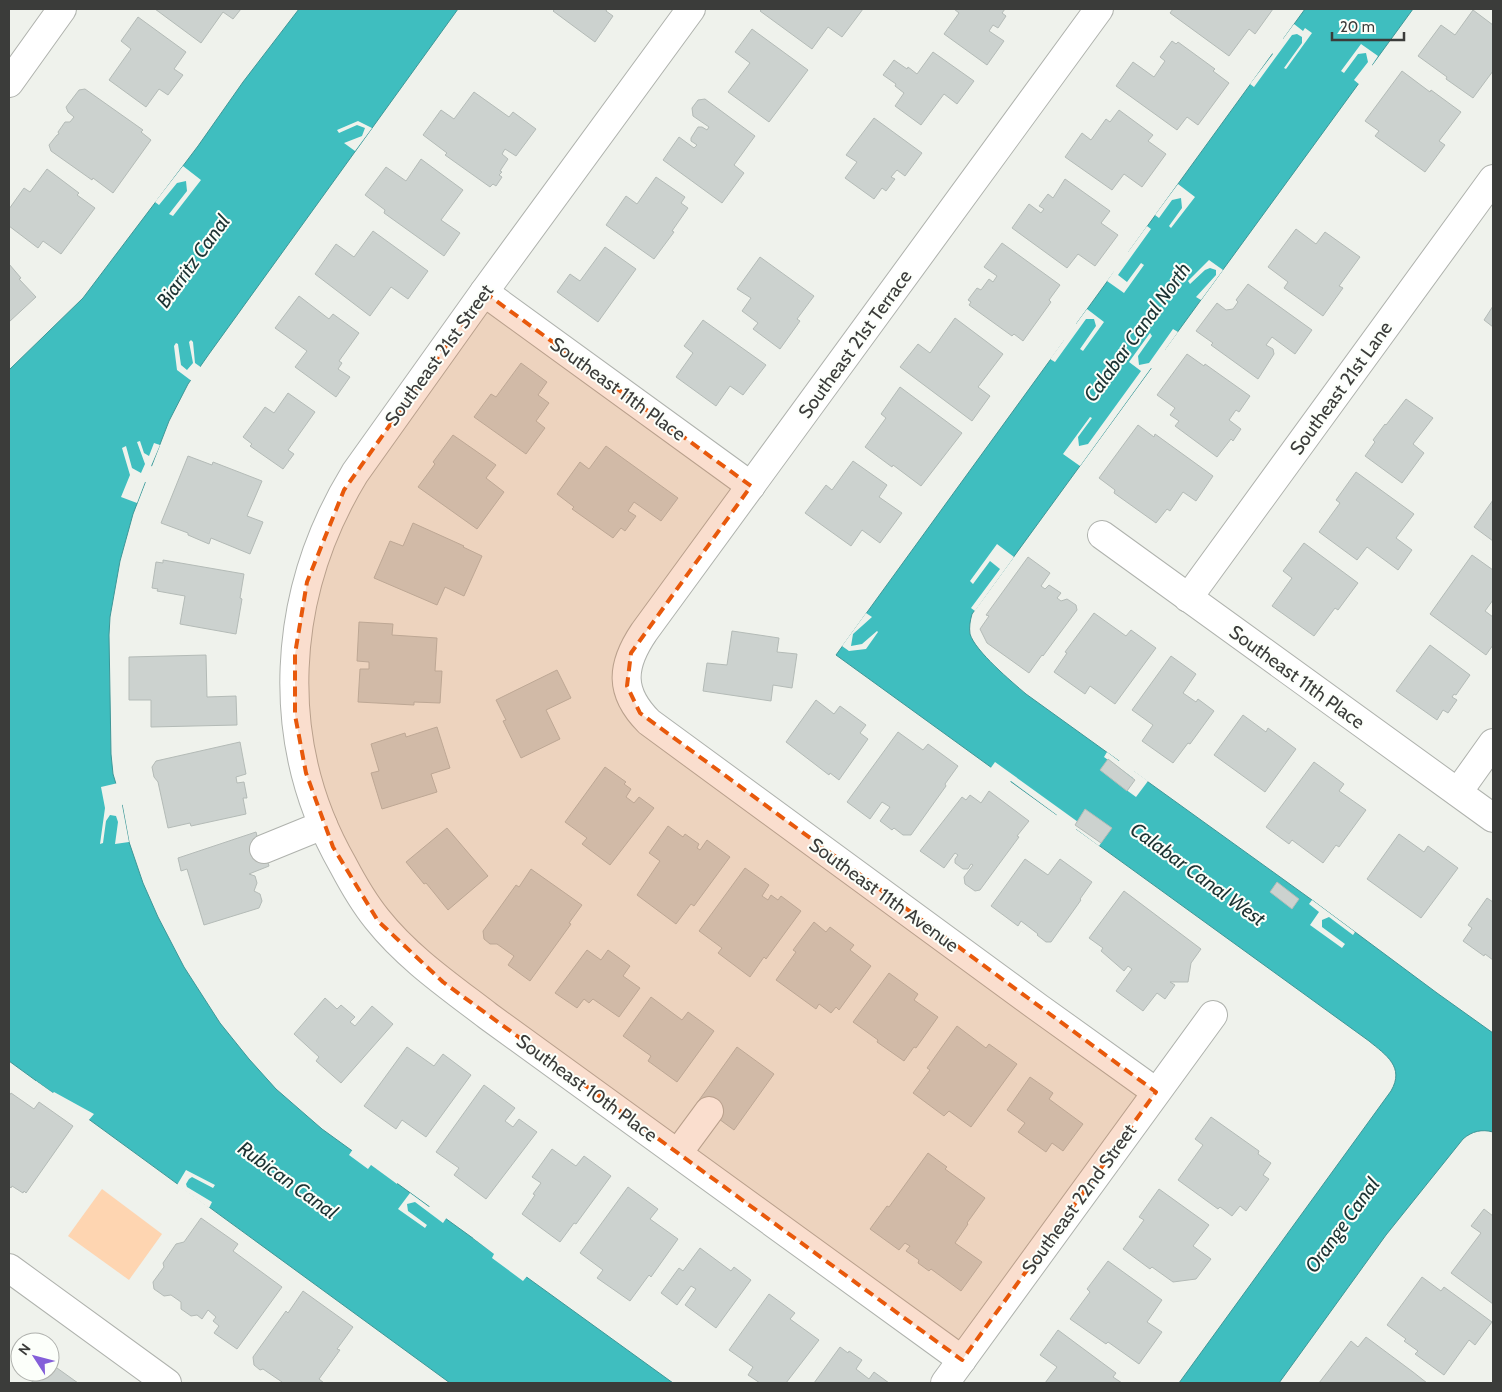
<svg xmlns="http://www.w3.org/2000/svg" width="1502" height="1392" font-family="Cabin,sans-serif">
	<rect width="100%" height="100%" fill="#eff2ec"/>
	<!-- green -->
	<path fill="#fed5b1" d="M102,1189L162,1234L129,1280L68,1236Z"/>
	<!-- water -->
	<g fill="#3fbebf" stroke="#3e9797">
		<path d="M299,9H458L209,354L188,384L169,421L133,514L120,561L110,617L109,635L111,754L113,774L122,804L129,842L143,883L158,917L184,967L220,1023L249,1059L276,1089L322,1129L673,1383H450L9,1061V370L83,298L198,146L243,82Z"/>
		<path d="M1305,9H1413L972,614C970,621 969,627 970,634C975,651 1012,682 1026,694L1312,900L1437,993L1493,1033V1132C1482,1129 1472,1131 1463,1139L1386,1235L1279,1383H1179L1391,1091C1405,1067 1386,1055 1369,1041L836,655Z"/>
	</g>
	<!-- pier -->
	<g fill="#eff2ec">
		<path d="M1294,24L1303,31L1305,28L1312,33L1286,69L1284,68L1302,43V37L1297,34L1292,35L1254,87L1250,84L1273,54L1271,52L1281,38L1283,39Z"/>
		<path d="M1361,44L1378,56L1372,65L1374,67L1360,85L1354,80L1368,62L1366,53L1358,54L1344,73L1341,71Z"/>
		<path d="M358,121L372,128L355,151L344,143L362,136L365,128L357,125L339,133L337,130Z"/>
		<path d="M183,166L201,180L173,216L169,214L187,191L186,181L177,183L159,205L155,202Z"/>
		<path d="M1178,184L1195,197L1171,228L1169,226L1182,208L1181,198L1172,200L1159,218L1155,215Z"/>
		<path d="M1147,226L1151,229L1118,275L1127,282L1141,263L1144,265L1124,293L1107,281L1114,271L1113,270L1126,251L1128,252Z"/>
		<path d="M1209,260L1223,270L1201,300L1196,297L1216,275V270L1210,268L1205,270L1190,284L1188,281Z"/>
		<path d="M1087,309L1104,322L1083,351L1080,349L1096,326L1094,319H1086L1055,362L1050,359L1064,340L1062,339L1074,323L1076,324Z"/>
		<path d="M1173,329L1178,332L1165,350L1166,352L1154,369L1151,368L1080,466L1063,454L1090,417L1092,418L1078,437L1079,446L1088,444L1141,371L1129,362L1150,333L1152,336L1138,356L1139,365L1149,363Z"/>
		<path d="M191,340L193,342L195,363L202,368L193,382L177,370L174,346L176,343L178,344L181,365L187,370L193,363L189,342Z"/>
		<path d="M140,441L144,453L149,456L154,443L160,445L151,466L154,467L148,483L145,482L137,503L121,497L130,475L122,448L126,446L132,468L141,473L145,464L137,442Z"/>
		<path d="M997,544L1014,557L975,611L971,608L1000,569L990,561L973,584L970,581Z"/>
		<path d="M866,613L872,617L853,634L851,646L862,644L877,631L878,632L866,649L849,651L842,646Z"/>
		<path d="M1107,752L1119,761L1121,759L1135,769L1134,771L1148,781L1136,797L1125,789L1133,778L1104,757Z"/>
		<path d="M995,762L1103,840L1099,846L1076,829L1075,831L1055,817L1057,815L1011,781L1009,783L990,769Z"/>
		<path d="M118,783L125,804L122,805L129,842L115,844L118,822L116,816L110,815L106,821L103,843L100,844L105,808L101,787Z"/>
		<path d="M1312,900L1355,932L1353,935L1329,917L1322,920V927L1345,944L1342,948L1310,925L1319,912L1309,904Z"/>
		<path d="M36,1081L53,1093L54,1092L94,1114L88,1121L34,1083Z"/>
		<path d="M353,1149L398,1182L397,1184L371,1165L368,1169L349,1155Z"/>
		<path d="M186,1170L215,1185L213,1188L192,1177L189,1179L186,1184L187,1187L212,1202L209,1208L177,1185Z"/>
		<path d="M410,1193L429,1207L431,1205L447,1217L443,1223L415,1202L407,1204L408,1211L427,1225L425,1228L398,1209Z"/>
		<path d="M475,1236L528,1275L523,1281L492,1258L494,1254L473,1238Z"/>
	</g>
	<!-- building -->
	<g fill="#ccd2cf" stroke="#b4bbb7">
		<path d="M155,9H241L233,19L223,12L201,43Z"/>
		<path d="M555,9H607L606,11L613,16L595,42L553,11Z"/>
		<path d="M762,9H863L842,37L828,27L812,49L760,11Z"/>
		<path d="M954,9H1005L1002,13L1006,16L998,28L993,25L989,31L1004,41L987,65L944,34L959,13Z"/>
		<path d="M1173,9H1273L1255,34L1249,29L1229,56L1170,13Z"/>
		<path d="M1473,10L1493,25V71L1473,98L1446,79L1447,77L1418,56L1441,25L1455,35Z"/>
		<path d="M138,17L186,52L174,69L183,75L168,95L159,89L146,107L109,80L131,49L121,41Z"/>
		<path d="M752,29L808,70L769,122L728,92L750,63L735,52Z"/>
		<path d="M1172,41L1176,44L1178,42L1215,69L1213,71L1229,83L1198,125L1187,117L1177,130L1116,86L1133,62L1154,77L1165,61L1160,57Z"/>
		<path d="M933,52L974,81L957,104L944,94L921,125L895,106L904,93L895,86L896,84L883,75L894,60L907,69L908,67L917,74Z"/>
		<path d="M1402,71L1430,92L1431,90L1461,112L1439,141L1445,145L1425,172L1375,136L1379,131L1365,121Z"/>
		<path d="M85,89L143,130L141,132L151,140L113,193L93,178L92,180L51,151L49,145L57,135L59,134L58,132L65,122H70L74,117L68,112L66,107L79,90Z"/>
		<path d="M474,92L509,117L513,112L536,129L516,156L505,149L502,154L508,159L500,171L502,172L499,175L502,177L496,186L493,184L490,187L445,155L447,153L423,135L441,110L454,119Z"/>
		<path d="M705,99L755,136L734,165L744,173L722,203L663,160L679,137L694,148L697,145L691,141V138L698,127H702L707,130L709,127L693,116L692,108L698,100Z"/>
		<path d="M1119,110L1153,135L1148,141L1166,154L1142,187L1124,174L1112,190L1065,157L1082,133L1091,140L1106,119L1110,122Z"/>
		<path d="M874,118L922,153L905,176L897,170L891,177L895,179L886,191L882,188L874,199L845,178L857,162L846,155Z"/>
		<path d="M421,159L463,190L441,220L460,233L444,256L384,213L385,210L365,195L386,167L406,181Z"/>
		<path d="M47,169L79,193L77,195L95,208L61,254L43,241L38,248L9,226V209L24,188L30,192Z"/>
		<path d="M656,177L685,197L681,203L688,208L672,231L674,232L654,259L606,225L626,196L637,204Z"/>
		<path d="M1065,179L1110,211L1101,223L1118,235L1095,266L1078,254L1067,268L1012,228L1029,204L1041,213L1044,209L1039,206L1048,194L1053,198Z"/>
		<path d="M1296,229L1316,244L1325,232L1360,257L1339,286L1343,288L1323,316L1284,288L1288,282L1268,267Z"/>
		<path d="M373,231L428,271L408,299L391,287L370,316L315,274L336,244L354,257Z"/>
		<path d="M1002,243L1060,285L1049,300L1051,302L1023,341L1014,334L1012,336L969,305L971,302L968,300L977,288L981,290L989,279L993,282L997,276L984,267Z"/>
		<path d="M605,247L636,269L598,322L557,292L570,274L580,281Z"/>
		<path d="M760,257L814,296L797,319L800,321L780,349L753,329L758,323L742,311L751,298L737,289Z"/>
		<path d="M9,264L21,278L19,279L36,297L9,322Z"/>
		<path d="M1248,284L1312,330L1295,354L1272,337L1266,345L1273,349L1274,354L1258,379L1211,345L1213,343L1196,331L1217,303L1226,310L1233,309L1238,302L1236,300Z"/>
		<path d="M299,296L329,319L333,314L359,333L339,361L342,363L338,369L350,377L336,397L295,367L307,351L275,328Z"/>
		<path d="M1493,306V327L1484,320Z"/>
		<path d="M955,318L1003,354L978,387L990,396L972,421L900,367L918,344L930,353Z"/>
		<path d="M703,320L766,365L743,395L730,386L716,406L676,377L693,353L684,346Z"/>
		<path d="M1187,354L1204,366L1205,364L1250,396L1239,412L1236,410L1229,420L1241,429L1233,441L1231,439L1217,457L1175,426L1179,421L1170,415L1175,408L1157,395Z"/>
		<path d="M521,363L547,382L538,395L549,403L536,421L545,428L526,454L474,417L491,394L496,397Z"/>
		<path d="M900,387L962,433L921,486L893,465L892,467L865,447L886,418L881,414Z"/>
		<path d="M288,393L315,412L288,450L294,454L283,469L250,446L252,444L243,437L265,407L274,413Z"/>
		<path d="M1406,399L1433,418L1413,444L1424,453L1402,483L1365,456L1375,442L1373,440L1385,424L1386,425Z"/>
		<path d="M1138,425L1154,437L1155,434L1213,476L1196,501L1183,492L1170,511L1167,509L1156,523L1114,493L1115,490L1099,478Z"/>
		<path d="M453,435L496,465L486,478L504,492L477,529L418,487L435,464L433,462Z"/>
		<path d="M606,446L678,498L661,521L634,502L628,511L636,516L625,531L621,528L613,538L572,509L574,507L557,494L580,462L589,469Z"/>
		<path d="M188,456L212,465L213,462L262,481L247,516L263,522L250,554L211,538L209,544L188,535V533L161,523Z"/>
		<path d="M853,461L887,485L879,497L902,513L880,543L862,530L851,546L805,513L826,485L832,490Z"/>
		<path d="M1356,472L1414,514L1396,538L1412,550L1398,570L1367,547L1357,560L1319,532L1340,503L1336,500Z"/>
		<path d="M1493,500V541L1474,527Z"/>
		<path d="M413,523L464,546L463,547L482,556L464,596L445,587L437,605L374,578L390,541L403,546Z"/>
		<path d="M1304,543L1358,583L1338,610L1335,608L1314,636L1272,606L1292,578L1283,571Z"/>
		<path d="M1472,555L1493,570V600L1485,611L1493,617V645L1486,655L1430,614Z"/>
		<path d="M1028,557L1050,573L1041,586L1045,589L1049,585L1061,593L1057,598L1061,601L1067,599L1076,605L1077,610L1043,656L1042,655L1029,673L987,643L980,629L989,616L986,615Z"/>
		<path d="M163,560L244,574L240,598L242,599L236,634L180,624L185,596L157,591L158,589L152,588L156,562L163,563Z"/>
		<path d="M1094,613L1126,636L1131,630L1156,648L1115,704L1090,686L1085,694L1054,672L1067,653L1065,652Z"/>
		<path d="M359,622L393,624L392,635L437,638L435,671H442L440,703L414,702V705L358,702L360,669H369V662L357,661Z"/>
		<path d="M732,631L779,638L777,652L797,654L792,688L773,685L771,701L703,691L707,663L727,665Z"/>
		<path d="M1430,645L1470,675L1456,695L1454,694L1452,697L1457,700L1448,713L1443,710L1437,720L1396,691Z"/>
		<path d="M206,655L207,697L236,696L237,725L151,727V700H129V657Z"/>
		<path d="M1171,656L1196,674L1183,693L1196,702L1198,699L1214,711L1190,744L1188,743L1173,763L1142,741L1153,725L1132,710Z"/>
		<path d="M557,670L571,698L546,710L560,739L521,758L503,721L506,720L496,700Z"/>
		<path d="M816,700L834,714L840,706L866,725L860,733L868,739L839,780L830,773L829,775L786,742Z"/>
		<path d="M1243,715L1266,732L1268,728L1296,749L1265,792L1214,755Z"/>
		<path d="M437,727L450,768L431,774L437,792L382,809L371,773L379,771L371,744L405,733L406,737Z"/>
		<path d="M898,732L923,750L928,744L958,766L945,784L946,786L911,835H903L894,828L892,830L880,821L890,807L882,802L870,819L847,802Z"/>
		<path d="M240,742L246,774L236,777L237,783L244,782L247,798H243L246,814L191,826L190,823L168,828L158,782L154,777L152,767L156,761Z"/>
		<path d="M1108,759L1135,780L1127,791L1100,770Z"/>
		<path d="M1314,762L1344,784L1339,791L1366,810L1339,847L1336,845L1323,863L1292,840L1289,844L1266,827Z"/>
		<path d="M605,767L626,782L624,784L631,789L626,797L634,803L639,797L654,808L610,865L582,844L587,838L565,822Z"/>
		<path d="M989,791L1029,821L1017,836L1019,837L980,890L975,891L965,884L964,877L973,865L971,864L968,869H963L955,863V859L958,855L955,853L944,868L920,851L962,797L966,800L970,795L981,803Z"/>
		<path d="M1085,809L1112,828L1101,843L1075,825Z"/>
		<path d="M668,826L683,837L685,834L699,844L697,848L700,850L707,840L730,857L694,906L691,904L676,924L637,895L660,861L649,853Z"/>
		<path d="M447,828L488,876L448,910L426,883L424,884L406,862Z"/>
		<path d="M256,832L259,844L262,843L269,866L249,874L255,876L257,883L254,891L260,894L262,901L259,908L204,925L187,869L181,871L178,858Z"/>
		<path d="M1399,834L1424,852L1428,846L1458,868L1421,918L1367,879Z"/>
		<path d="M1025,859L1048,875L1060,859L1092,882L1080,899L1081,900L1051,942H1046L1037,935L1038,934L1021,921L1018,926L991,906Z"/>
		<path d="M745,868L769,885L762,896L768,900L771,895L778,900L781,896L801,911L766,959L764,957L750,977L718,953L722,948L699,931Z"/>
		<path d="M531,869L582,905L569,923L571,924L530,981L508,965L514,956L497,944H490L484,939L483,931L516,885L519,887Z"/>
		<path d="M1277,882L1299,899L1292,909L1270,892Z"/>
		<path d="M1124,891L1201,949L1191,963L1188,982H1170L1175,985L1165,999L1157,993L1143,1011L1116,991L1132,969L1128,966L1124,971L1101,951L1103,948L1089,938Z"/>
		<path d="M1487,898L1493,902V960L1485,954L1484,956L1463,941L1472,928L1468,925Z"/>
		<path d="M814,922L826,932L830,927L854,945L850,950L871,966L839,1010L836,1007L831,1013L819,1004L816,1009L776,980L796,952L793,950Z"/>
		<path d="M587,950L601,960L608,950L630,966L623,976L640,988L619,1017L593,999L589,1003L584,999L577,1008L555,993Z"/>
		<path d="M889,973L918,994L914,1000L938,1017L916,1048L914,1047L904,1061L877,1042L878,1040L853,1022Z"/>
		<path d="M651,997L682,1020L688,1012L714,1031L677,1082L648,1061L651,1056L623,1036Z"/>
		<path d="M325,998L337,1009L341,1005L355,1017L350,1022L355,1026L372,1006L393,1024L341,1083L316,1061L319,1057L294,1034Z"/>
		<path d="M957,1026L986,1048L989,1044L1017,1064L971,1127L949,1111L944,1116L913,1093L930,1070L927,1068Z"/>
		<path d="M407,1047L434,1066L443,1054L471,1075L426,1137L402,1120L396,1129L364,1106Z"/>
		<path d="M737,1047L774,1074L734,1130L697,1103Z"/>
		<path d="M1030,1077L1053,1093L1049,1099L1083,1124L1063,1151L1052,1143L1046,1152L1018,1132L1025,1123L1007,1110Z"/>
		<path d="M484,1085L515,1108L505,1121L513,1127L519,1119L537,1132L486,1199L454,1175L459,1168L436,1152Z"/>
		<path d="M11,1093L34,1109L39,1102L73,1126L26,1193L24,1191L23,1193L12,1186L11,1188L9,1186V1096Z"/>
		<path d="M1211,1117L1259,1151L1258,1154L1271,1163L1263,1175L1269,1179L1246,1211L1240,1206L1232,1216L1220,1207L1218,1209L1178,1180L1203,1145L1195,1139Z"/>
		<path d="M552,1149L576,1166L584,1156L611,1176L576,1224L574,1223L560,1242L522,1214L535,1195L533,1194L541,1183L532,1177Z"/>
		<path d="M928,1153L947,1167L945,1169L985,1198L967,1223L968,1224L955,1243L982,1262L961,1291L931,1269L929,1271L918,1263L919,1260L906,1251L910,1246L905,1243L899,1250L870,1229L887,1206L889,1207Z"/>
		<path d="M628,1187L658,1209L650,1219L678,1239L651,1277L649,1275L630,1301L597,1278L603,1270L580,1253Z"/>
		<path d="M1159,1189L1209,1225L1193,1246L1211,1259L1196,1279L1173,1282L1152,1267L1150,1269L1123,1249L1144,1220L1139,1217Z"/>
		<path d="M1484,1209L1493,1216V1304L1451,1273L1481,1233L1471,1226Z"/>
		<path d="M201,1218L238,1244L233,1251L282,1287L237,1349L214,1333L219,1326L213,1321L216,1317L208,1310L202,1319L197,1315L191,1316L181,1309V1302L171,1295L164,1296L154,1289L153,1282L164,1267L163,1263L176,1244L184,1242Z"/>
		<path d="M700,1248L731,1271L734,1267L751,1280L716,1328L685,1305L696,1289L691,1286L677,1305L661,1293L679,1268L683,1271Z"/>
		<path d="M1108,1261L1162,1300L1147,1322L1162,1332L1139,1364L1108,1342L1106,1344L1070,1319L1090,1292L1087,1289Z"/>
		<path d="M1422,1277L1441,1291L1444,1287L1492,1322L1475,1345L1469,1340L1444,1375L1415,1354L1418,1351L1404,1341L1406,1339L1387,1325Z"/>
		<path d="M303,1291L353,1327L337,1349L340,1350L319,1379L324,1383H281L282,1382L263,1369L260,1370L254,1365L253,1357L286,1311L288,1313Z"/>
		<path d="M769,1294L795,1313L790,1319L819,1340L786,1383H760L748,1375L753,1367L729,1350Z"/>
		<path d="M1058,1330L1116,1373L1113,1377L1122,1383H1045L1057,1367L1040,1355Z"/>
		<path d="M1366,1337L1413,1372L1427,1383H1319L1351,1341L1358,1347Z"/>
		<path d="M840,1347L848,1353L849,1351L862,1360L856,1369L869,1379L874,1372L889,1383H814Z"/>
		<path d="M50,1363L78,1383H31L40,1372H50Z"/>
	</g>
	<g fill="none" stroke-linecap="round" stroke-linejoin="round">
		<defs>
			<g id="minor">
				<path d="M691,9L484,292L355,473C281,594 272,741 343,865C353,884 364,903 377,919C408,958 449,986 488,1016L962,1360"/>
				<path d="M1099,9L644,632C621,666 619,692 649,722L1039,1008L1156,1092"/>
				<path d="M9,83L62,9"/>
				<path d="M484,292L751,486"/>
				<path d="M1102,535L1493,818"/>
				<path d="M1188,598L1493,179"/>
				<path d="M1458,792L1493,743"/>
				<path d="M264,849L323,825"/>
				<path d="M678,1153L709,1111"/>
				<path d="M9,1268L167,1383"/>
				<path d="M945,1383L1213,1015"/>
			</g>
		</defs>
		<!-- minor casing -->
		<use href="#minor" stroke="#afb2ad" stroke-width="30"/>
		<!-- minor -->
		<use href="#minor" stroke="#fff" stroke-width="28"/>
	</g>
	<!-- marked area -->
	<path fill="#e8590c" fill-opacity="0.2" stroke="#e8590c" stroke-width="4" stroke-dasharray="10 6" stroke-linejoin="round" d="M484,292L751,486L631,653L627,686L640,713L1156,1092L962,1360L443,982L378,921L333,847L306,773L295,715V654L307,582L344,490Z"/>
	<g text-anchor="middle" dominant-baseline="central" stroke-width="4" stroke-linejoin="round" paint-order="stroke">
		<!-- street labels -->
		<g font-size="19" fill="#3b3c3a" stroke="#fcfffa">
			<text transform="translate(855 344) rotate(-54)">Southeast 21st Terrace</text>
			<text transform="translate(439 355) rotate(-54)">Southeast 21st Street</text>
			<text transform="translate(1341 388) rotate(-54)">Southeast 21st Lane</text>
			<text transform="translate(618 389) rotate(36)">Southeast 11th Place</text>
			<text transform="translate(1297 677) rotate(36)">Southeast 11th Place</text>
			<text transform="translate(884 895) rotate(36)">Southeast 11th Avenue</text>
			<text transform="translate(587 1088) rotate(36)">Southeast 10th Place</text>
			<text transform="translate(1079 1199) rotate(-54)">Southeast 22nd Street</text>
		</g>
		<!-- water labels -->
		<g font-size="20" font-style="italic" fill="#1d3333" stroke="#fcfffa">
			<text transform="translate(193 261) rotate(-54)">Biarritz Canal</text>
			<text transform="translate(1137 332) rotate(-54)">Calabar Canal North</text>
			<text transform="translate(1198 874) rotate(36)">Calabar Canal West</text>
			<text transform="translate(288 1180) rotate(36)">Rubican Canal</text>
			<text transform="translate(1342 1225) rotate(-54)">Orange Canal</text>
		</g>
	</g>
	<!-- border -->
	<rect width="1502" height="1392" fill="none" stroke="#3b3c3a" stroke-width="20"/>
	<!-- north arrow -->
	<g transform="translate(35 1357) rotate(306)"><circle r="24" fill="#fcfffa" stroke="#afb1ad"/>
	<path d="M0-4L9 19L0 12L-9 19Z" fill="#845fd9"/>
	<text y="-8" font-size="14" font-weight="bold" text-anchor="middle" fill="#3b3c3a">N</text>
	</g>
	<!-- scale -->
	<path d="M1332 32v8h72v-8" fill="none" stroke="#3b3c3a" stroke-width="2.5"/>
	<text x="1340" y="32" font-size="15" fill="#3b3c3a" stroke="#fcfffa" stroke-width="4" paint-order="stroke">20 m</text>
</svg>
